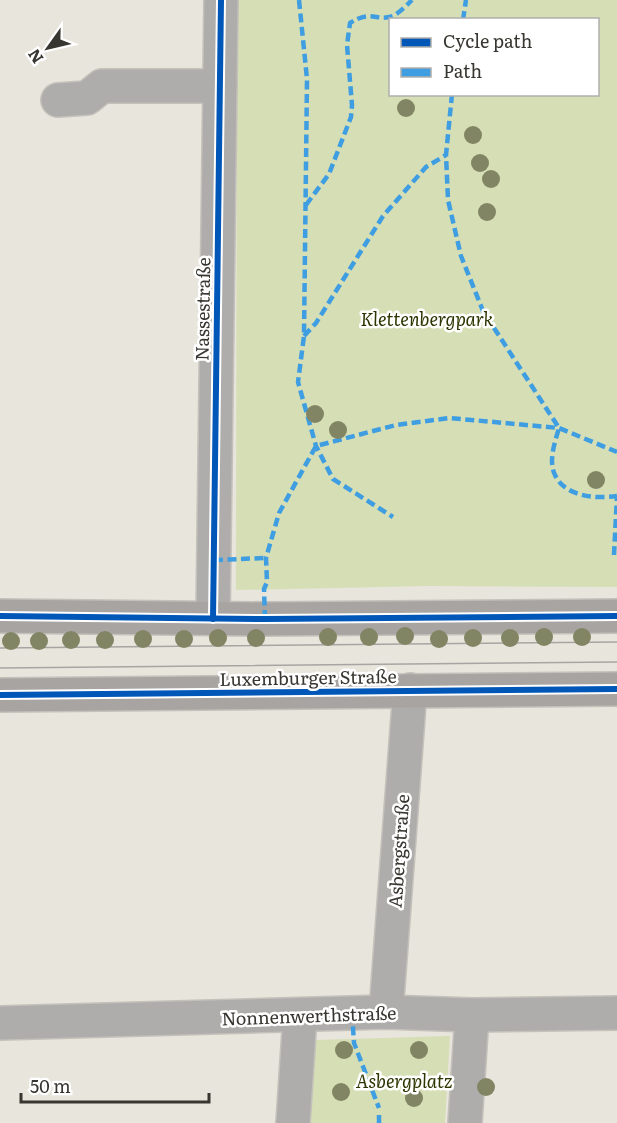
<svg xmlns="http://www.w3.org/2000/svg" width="617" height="1123" font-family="Literata,serif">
	<rect width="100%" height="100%" fill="#e8e5dd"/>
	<!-- green -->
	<g fill="#d6deb5" fill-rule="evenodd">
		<path d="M237,0H617V587L428,586L236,590ZM390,20H598V94H390Z"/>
		<path d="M450,1036L445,1123H309L315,1040Z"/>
	</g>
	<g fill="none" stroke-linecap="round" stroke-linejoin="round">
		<defs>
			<g id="minor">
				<path d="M58,100L87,98L102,86H220"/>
				<path d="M213,619L221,0"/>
				<path d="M386,1012L410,690"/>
				<path d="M0,1023L386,1012L472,1015L617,1013"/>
				<path d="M293,1123L300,1016"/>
				<path d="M465,1123L472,1015"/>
			</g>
			<g id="major">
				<path d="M0,616L265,619L617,616"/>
				<path d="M0,695L617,689"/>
			</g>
		</defs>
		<!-- minor casing -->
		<use href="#minor" stroke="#c4c1bb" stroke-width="36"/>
		<!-- major casing -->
		<use href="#major" stroke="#c4c1bb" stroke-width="36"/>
		<!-- minor -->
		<use href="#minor" stroke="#afadac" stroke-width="33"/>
		<!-- major -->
		<use href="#major" stroke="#a7a4a2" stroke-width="33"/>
		<!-- tram -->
		<g stroke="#a7a5a2" stroke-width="1.5">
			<path d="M0,648L617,642"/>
			<path d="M0,668L617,662"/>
		</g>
		<!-- quiet -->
		<g stroke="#3e9ee1" stroke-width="4.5" stroke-dasharray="9 4.5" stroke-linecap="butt">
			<path d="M299,0L307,79L304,336L298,382L316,446L333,479L393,517"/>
			<path d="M463,20L466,0"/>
			<path d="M452,94L446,155L448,200L461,256L483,311L559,428C555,442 548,461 555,475C565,497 596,499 617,496"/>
			<path d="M306,205L329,174L351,117L352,105L347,45L350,23C372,9 376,22 393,16C399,13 407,5 412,0"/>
			<path d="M304,336L316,323L383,216L426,167L446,155"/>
			<path d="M614,555L617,496"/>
			<path d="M214,560L266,558"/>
			<path d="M265,619L264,589L267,582L266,558L279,513L316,446L396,425L450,418L559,428L617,452"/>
			<path d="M352,1013L354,1043L379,1108"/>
			<path d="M379,1123V1115"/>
		</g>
		<defs>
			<g id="cycleway">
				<path d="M0,616L265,619L617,616"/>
				<path d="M213,619L221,0"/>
				<path d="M0,695L617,689"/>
			</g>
		</defs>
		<!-- cycleway casing -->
		<use href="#cycleway" stroke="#fff" stroke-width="10"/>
		<!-- cycleway -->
		<use href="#cycleway" stroke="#0057b8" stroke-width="6"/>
	</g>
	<!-- trees -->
	<g fill="#818563">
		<circle cx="406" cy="108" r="9"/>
		<circle cx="473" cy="135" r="9"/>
		<circle cx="480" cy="163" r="9"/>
		<circle cx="491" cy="179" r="9"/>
		<circle cx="487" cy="212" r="9"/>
		<circle cx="315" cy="414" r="9"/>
		<circle cx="338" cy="430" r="9"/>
		<circle cx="596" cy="480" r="9"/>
		<circle cx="405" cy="636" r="9"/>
		<circle cx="328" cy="637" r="9"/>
		<circle cx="369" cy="637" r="9"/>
		<circle cx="544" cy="637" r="9"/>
		<circle cx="582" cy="637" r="9"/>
		<circle cx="218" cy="638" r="9"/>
		<circle cx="256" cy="638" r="9"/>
		<circle cx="473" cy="638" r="9"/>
		<circle cx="510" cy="638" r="9"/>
		<circle cx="143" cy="639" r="9"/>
		<circle cx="184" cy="639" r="9"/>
		<circle cx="439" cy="639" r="9"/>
		<circle cx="71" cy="640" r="9"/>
		<circle cx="105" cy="640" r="9"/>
		<circle cx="11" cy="641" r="9"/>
		<circle cx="39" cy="641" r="9"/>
		<circle cx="344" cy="1050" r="9"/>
		<circle cx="419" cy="1050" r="9"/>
		<circle cx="486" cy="1087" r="9"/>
		<circle cx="341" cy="1092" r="9"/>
		<circle cx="414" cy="1098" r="9"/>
	</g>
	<g text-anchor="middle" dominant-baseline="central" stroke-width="5" stroke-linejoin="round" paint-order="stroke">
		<!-- street labels -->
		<g font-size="18" fill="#383630" stroke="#fff">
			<text transform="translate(202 309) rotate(-89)">Nassestraße</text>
			<text transform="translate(308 677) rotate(-1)">Luxemburger Straße</text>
			<text transform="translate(398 851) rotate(-86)">Asbergstraße</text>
			<text transform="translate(309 1015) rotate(-2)">Nonnenwerthstraße</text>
		</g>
		<!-- park labels -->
		<g font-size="18" font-style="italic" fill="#2d3600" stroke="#fff">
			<text x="427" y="318">Klettenbergpark</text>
			<text x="404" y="1080">Asbergplatz</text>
		</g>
	</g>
	<!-- legend -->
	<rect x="389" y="18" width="210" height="78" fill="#ffffff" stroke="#afafac" stroke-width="1.5"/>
	<rect x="401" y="38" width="30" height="9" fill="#0057b8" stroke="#afafac" stroke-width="1.5"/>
	<text x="443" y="48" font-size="18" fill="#383630">Cycle path</text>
	<rect x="401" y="68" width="30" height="9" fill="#3e9ee1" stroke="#afafac" stroke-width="1.5"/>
	<text x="443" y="78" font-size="18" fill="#383630">Path</text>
	<!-- north arrow -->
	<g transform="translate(48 48) rotate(236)" stroke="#ffffff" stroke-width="4.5" paint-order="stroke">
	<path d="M0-4.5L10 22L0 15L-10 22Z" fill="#383630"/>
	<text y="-9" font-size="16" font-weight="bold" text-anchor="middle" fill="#383630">N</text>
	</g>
	<!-- scale -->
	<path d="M21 1093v9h188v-9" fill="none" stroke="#383630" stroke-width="3"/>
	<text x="30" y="1093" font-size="18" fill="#383630" stroke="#ffffff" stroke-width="4.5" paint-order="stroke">50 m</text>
</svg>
